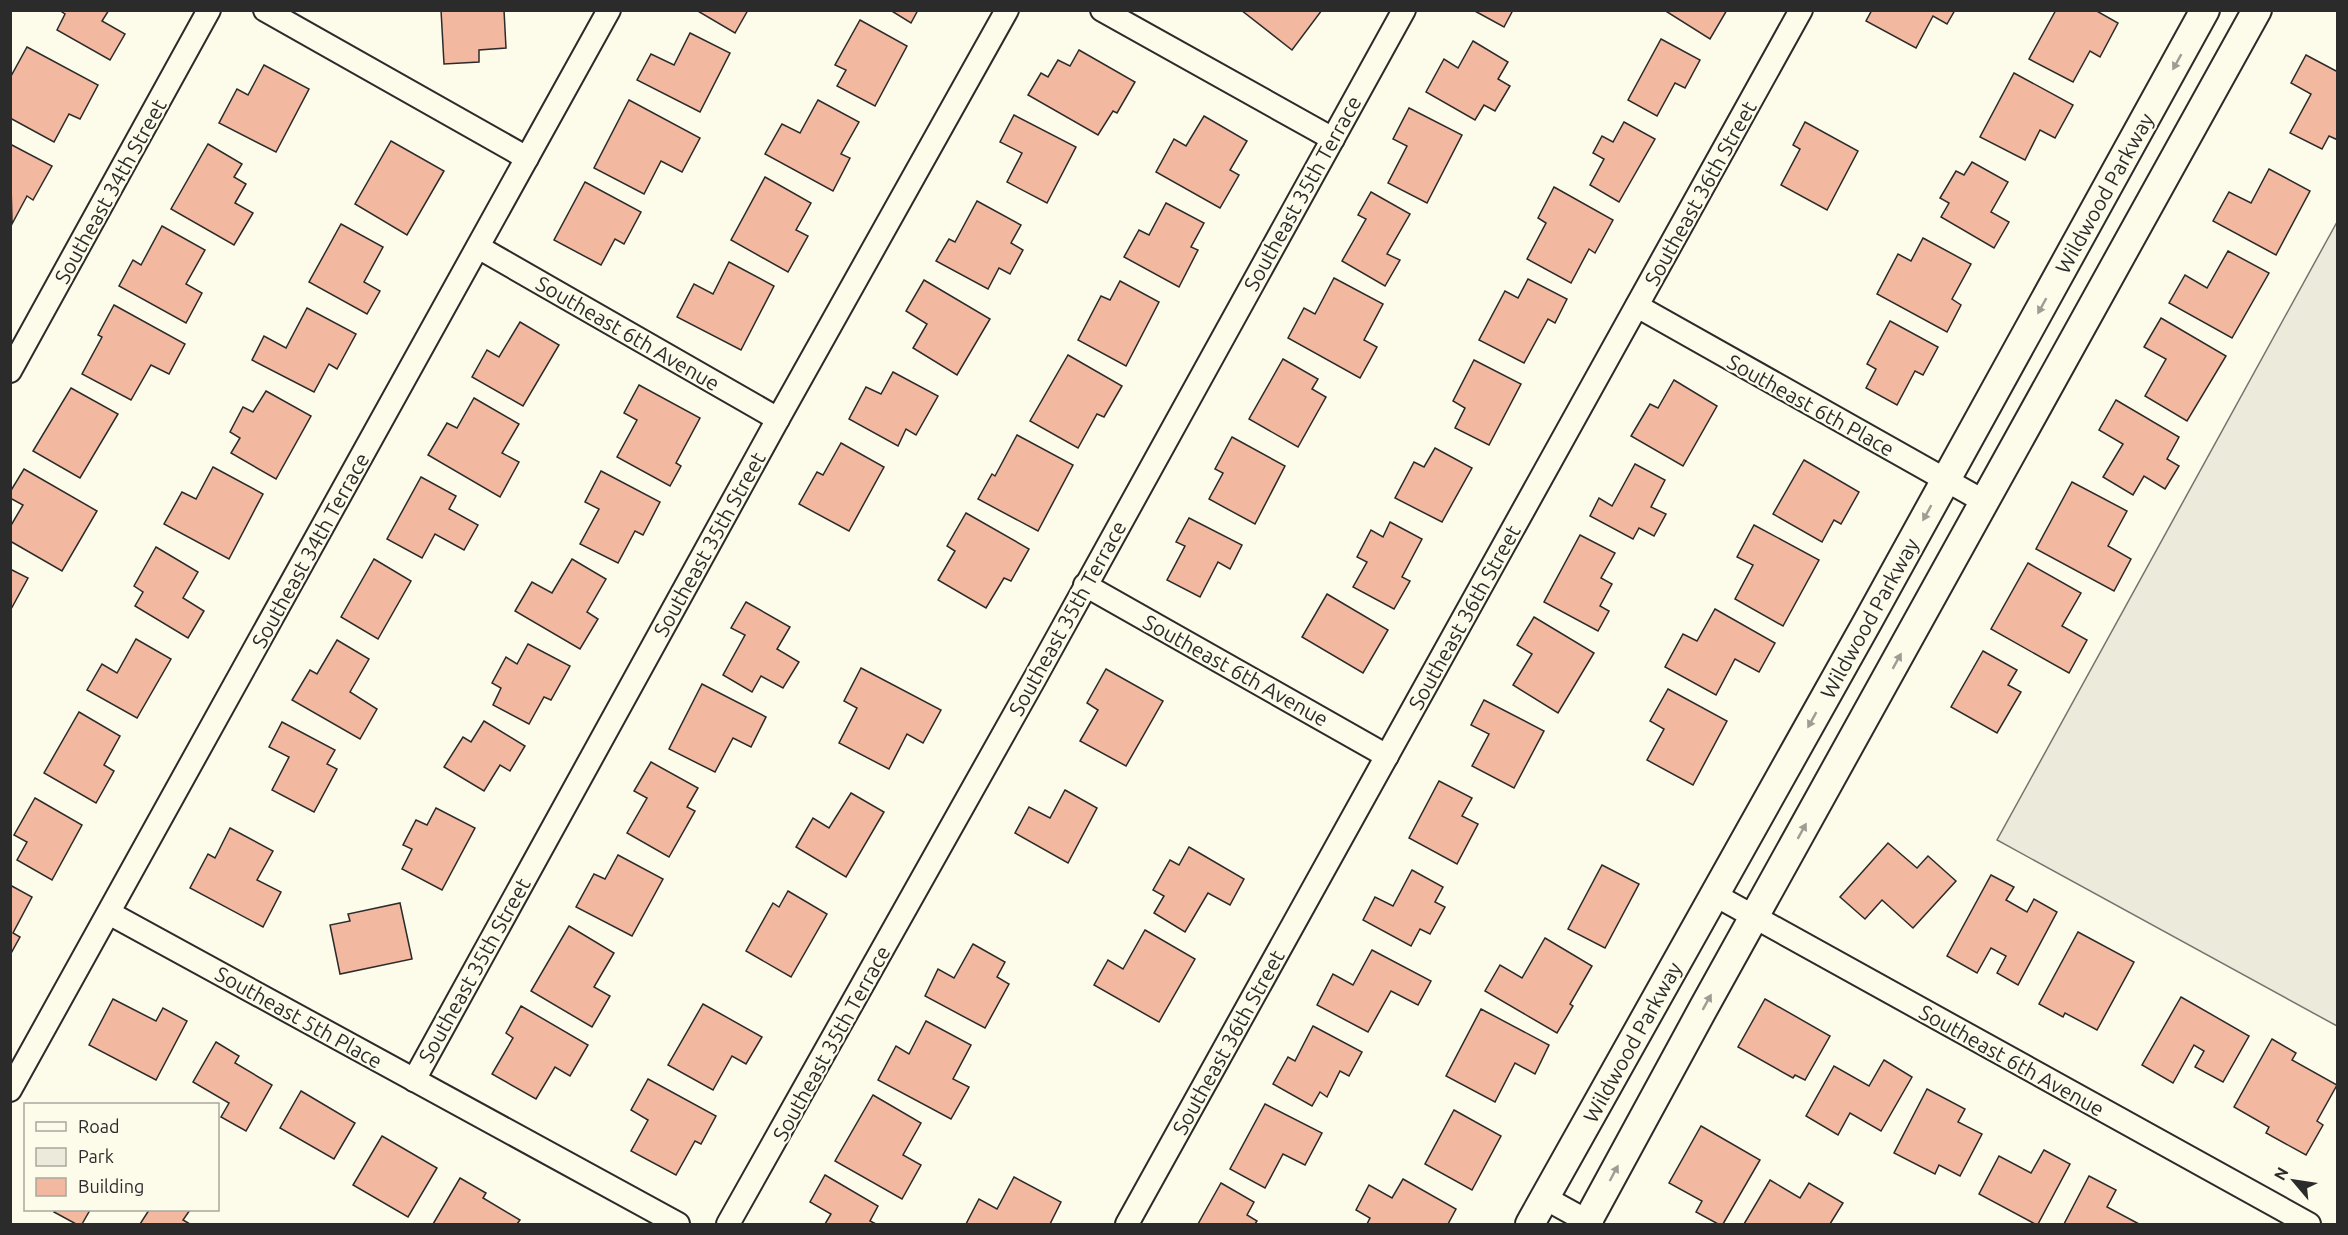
<svg xmlns="http://www.w3.org/2000/svg" width="2348" height="1235" font-family="Ubuntu,sans-serif">
	<rect width="100%" height="100%" fill="#fdfbea"/>
	<!-- green -->
	<path fill="#ecebdb" stroke="#74746e" stroke-width="1.5" d="M2337,222V1026L1997,840Z"/>
	<!-- building -->
	<g fill="#f2b8a0" stroke="#2b2b2b" stroke-width="1.5">
		<path d="M59,10H109L102,21L125,34L110,60L57,30L65,14Z"/>
		<path d="M441,10H504L506,48L479,50V62L444,64Z"/>
		<path d="M696,10H748L735,33Z"/>
		<path d="M890,10H918L911,23Z"/>
		<path d="M1241,10H1322L1292,50Z"/>
		<path d="M1473,10H1513L1504,27Z"/>
		<path d="M1664,10H1727L1710,39Z"/>
		<path d="M1872,10H1955L1947,24L1933,16L1916,48L1866,21Z"/>
		<path d="M2056,10H2095L2118,23L2100,57L2090,51L2073,82L2029,59Z"/>
		<path d="M860,20L907,46L875,106L837,86L846,70L835,65Z"/>
		<path d="M690,33L730,53L700,112L637,80L651,54L674,65Z"/>
		<path d="M1661,39L1700,60L1685,88L1675,83L1657,116L1628,100Z"/>
		<path d="M1473,41L1508,62L1498,79L1510,86L1495,111L1484,105L1475,120L1426,92L1444,59L1458,68Z"/>
		<path d="M27,47L98,85L80,119L69,114L54,142L10,118V78Z"/>
		<path d="M1079,50L1135,82L1117,113L1113,111L1098,135L1028,95L1041,73L1048,77L1058,60L1070,66Z"/>
		<path d="M2306,55L2338,72V140L2329,136L2322,149L2290,133L2311,94L2291,83Z"/>
		<path d="M264,65L309,89L276,152L219,123L237,89L248,95Z"/>
		<path d="M2014,73L2073,105L2055,138L2040,130L2025,160L1980,137Z"/>
		<path d="M629,100L700,138L682,172L661,161L644,194L594,168Z"/>
		<path d="M818,100L859,122L841,154L850,158L833,191L765,154L782,124L800,133Z"/>
		<path d="M1409,108L1462,135L1427,203L1388,183L1407,146L1393,139Z"/>
		<path d="M1014,115L1076,147L1047,203L1007,182L1022,153L1000,142Z"/>
		<path d="M1204,116L1247,141L1230,170L1239,175L1220,208L1156,172L1174,139L1186,146Z"/>
		<path d="M1624,122L1655,139L1619,202L1590,185L1604,159L1593,153L1602,136L1613,142Z"/>
		<path d="M1805,122L1858,151L1827,210L1781,185L1800,149L1793,145Z"/>
		<path d="M391,141L444,171L407,235L355,204Z"/>
		<path d="M10,144L52,166L33,200L27,196L12,224Z"/>
		<path d="M208,144L242,164L234,177L246,184L235,203L253,213L234,245L171,209Z"/>
		<path d="M1972,162L2008,182L1991,212L2009,222L1994,248L1941,217L1949,203L1940,198L1956,171L1964,175Z"/>
		<path d="M2269,169L2310,191L2276,255L2213,221L2229,192L2251,203Z"/>
		<path d="M765,177L811,203L796,230L808,236L788,272L731,240Z"/>
		<path d="M585,182L641,212L624,244L615,239L601,265L554,240Z"/>
		<path d="M1554,187L1613,220L1595,253L1589,249L1571,283L1527,259L1546,223L1538,218Z"/>
		<path d="M1371,192L1410,214L1387,254L1400,260L1385,286L1342,261L1366,219L1358,215Z"/>
		<path d="M977,201L1021,225L1011,243L1023,250L1010,274L999,268L988,289L936,261L949,239L955,242Z"/>
		<path d="M1166,203L1204,223L1191,247L1198,250L1179,287L1124,257L1139,230L1149,235Z"/>
		<path d="M341,224L383,247L364,282L380,291L367,314L309,282Z"/>
		<path d="M162,226L205,250L186,284L202,293L186,323L119,286L133,260L141,265Z"/>
		<path d="M1923,238L1971,264L1952,299L1961,305L1947,332L1877,294L1898,254L1911,261Z"/>
		<path d="M2228,251L2269,273L2232,338L2169,303L2185,275L2207,288Z"/>
		<path d="M729,262L774,286L741,350L677,317L694,284L713,294Z"/>
		<path d="M1334,278L1383,304L1364,340L1377,347L1360,378L1288,338L1304,308L1315,314Z"/>
		<path d="M1528,279L1567,299L1555,323L1548,319L1524,363L1479,340L1505,291L1518,298Z"/>
		<path d="M924,280L990,319L957,375L913,348L927,324L906,311Z"/>
		<path d="M1120,281L1159,302L1126,366L1078,340L1101,296L1110,300Z"/>
		<path d="M114,305L185,344L169,374L151,365L131,400L82,374L102,337L98,335Z"/>
		<path d="M307,308L356,334L337,369L329,364L314,392L252,360L264,336L286,348Z"/>
		<path d="M2161,318L2226,356L2187,421L2145,396L2166,359L2144,347Z"/>
		<path d="M1890,321L1938,347L1923,375L1915,371L1897,405L1866,388L1876,369L1867,364Z"/>
		<path d="M520,322L559,345L523,406L472,377L487,350L499,357Z"/>
		<path d="M1068,355L1122,386L1104,417L1097,414L1078,448L1030,421Z"/>
		<path d="M1283,359L1318,379L1312,389L1326,397L1298,447L1249,419Z"/>
		<path d="M1474,360L1521,384L1489,445L1455,428L1465,408L1453,401Z"/>
		<path d="M893,372L938,396L916,435L906,429L898,446L849,419L866,387L881,394Z"/>
		<path d="M1674,380L1717,406L1683,466L1631,436L1650,404L1658,408Z"/>
		<path d="M639,385L700,418L676,463L681,466L670,486L617,457L637,420L624,413Z"/>
		<path d="M71,388L118,414L80,478L33,451Z"/>
		<path d="M266,391L311,416L276,479L231,453L240,438L230,432L243,407L253,412Z"/>
		<path d="M474,398L519,424L502,453L519,462L500,497L428,455L447,423L457,428Z"/>
		<path d="M2116,400L2179,437L2167,459L2179,466L2165,489L2144,476L2133,495L2103,477L2123,444L2099,430Z"/>
		<path d="M1017,435L1073,465L1038,531L978,499L992,474L995,476Z"/>
		<path d="M1232,437L1285,466L1255,524L1209,499L1223,473L1215,469Z"/>
		<path d="M841,443L884,467L849,531L799,504L817,472L823,475Z"/>
		<path d="M1435,448L1472,468L1442,522L1395,498L1414,462L1424,467Z"/>
		<path d="M1804,460L1859,492L1841,524L1834,520L1822,542L1773,514Z"/>
		<path d="M1635,464L1665,480L1651,507L1666,514L1654,536L1639,528L1633,539L1590,516L1599,498L1612,506Z"/>
		<path d="M213,467L263,494L229,559L164,524L182,492L196,499Z"/>
		<path d="M24,469L97,511L62,571L10,541V527L23,505L10,498V492Z"/>
		<path d="M601,471L660,502L643,535L635,531L618,563L580,544L599,509L585,502Z"/>
		<path d="M421,477L456,496L449,509L478,525L464,550L435,534L422,558L387,539Z"/>
		<path d="M2072,482L2127,511L2108,546L2131,559L2114,591L2036,549Z"/>
		<path d="M966,513L1029,549L1011,581L1004,578L986,608L938,580L955,551L947,546Z"/>
		<path d="M1189,518L1242,545L1230,569L1218,562L1200,597L1167,580L1185,546L1176,542Z"/>
		<path d="M1390,522L1422,539L1402,577L1410,581L1394,609L1353,587L1367,562L1357,557L1371,530L1383,537Z"/>
		<path d="M1754,525L1819,560L1783,626L1735,599L1753,565L1737,557Z"/>
		<path d="M1580,535L1615,553L1601,578L1612,584L1600,606L1609,611L1598,631L1544,602Z"/>
		<path d="M156,547L198,572L183,598L204,611L188,638L135,606L143,592L134,586Z"/>
		<path d="M374,559L411,581L378,639L341,617Z"/>
		<path d="M572,559L606,579L587,612L598,619L580,649L515,611L532,582L552,593Z"/>
		<path d="M2028,563L2081,593L2062,626L2087,640L2069,673L1991,629Z"/>
		<path d="M10,569L28,578L10,611Z"/>
		<path d="M1327,594L1388,630L1363,673L1302,637Z"/>
		<path d="M746,602L790,627L777,649L799,662L783,688L761,676L752,692L723,675L745,635L731,628Z"/>
		<path d="M1715,609L1775,643L1759,672L1735,659L1716,695L1665,667L1683,634L1697,641Z"/>
		<path d="M1534,617L1594,653L1558,713L1513,685L1532,654L1517,645Z"/>
		<path d="M136,639L171,659L137,718L87,690L102,664L117,673Z"/>
		<path d="M337,640L369,659L350,692L377,709L360,739L292,700L310,670L317,674Z"/>
		<path d="M528,644L570,666L551,700L544,697L529,724L493,705L501,688L492,683L506,657L517,664Z"/>
		<path d="M1983,651L2017,670L2008,685L2021,692L1997,733L1951,707Z"/>
		<path d="M861,668L941,710L923,743L907,734L889,769L839,743L857,708L844,701Z"/>
		<path d="M1106,669L1163,701L1126,766L1080,741L1098,710L1087,703Z"/>
		<path d="M702,684L766,717L751,747L733,738L715,772L669,749Z"/>
		<path d="M1668,689L1727,721L1693,785L1647,760L1664,729L1650,721Z"/>
		<path d="M1484,700L1544,731L1514,788L1472,766L1489,734L1471,725Z"/>
		<path d="M79,712L120,736L104,765L114,771L96,803L44,773Z"/>
		<path d="M484,721L525,746L510,771L500,765L484,791L444,767L463,737L471,742Z"/>
		<path d="M282,722L335,750L327,764L337,769L314,812L272,790L289,757L269,747Z"/>
		<path d="M651,762L698,788L687,807L695,811L669,857L627,833L647,798L634,791Z"/>
		<path d="M1439,781L1472,798L1462,816L1478,824L1457,864L1409,838Z"/>
		<path d="M1065,790L1097,808L1068,863L1015,833L1029,807L1050,818Z"/>
		<path d="M851,793L884,812L846,877L796,847L813,818L829,828Z"/>
		<path d="M35,798L82,825L52,880L17,860L27,842L14,835Z"/>
		<path d="M436,808L475,828L442,890L402,869L412,849L403,845L416,820L427,825Z"/>
		<path d="M230,828L273,851L257,880L281,892L263,927L190,888L208,854L215,858Z"/>
		<path d="M1888,843L1917,868L1928,856L1956,881L1913,928L1882,900L1865,919L1840,897Z"/>
		<path d="M1189,847L1244,879L1230,905L1208,893L1185,932L1154,913L1164,896L1153,890L1170,860L1179,865Z"/>
		<path d="M618,855L663,879L632,936L576,907L594,874L605,879Z"/>
		<path d="M1602,865L1639,884L1605,948L1568,929Z"/>
		<path d="M1412,870L1443,887L1435,902L1445,907L1430,934L1420,929L1411,946L1363,920L1375,897L1393,906Z"/>
		<path d="M1991,875L2014,887L2006,900L2027,912L2034,899L2057,912L2018,985L1997,973L2006,956L1991,948L1977,973L1947,956Z"/>
		<path d="M10,885L32,897L13,933L20,937L10,955Z"/>
		<path d="M788,891L827,914L791,977L746,951L773,903L779,907Z"/>
		<path d="M400,903L412,959L340,974L330,925L350,921L348,914Z"/>
		<path d="M569,926L614,953L594,987L610,996L592,1027L531,991Z"/>
		<path d="M1145,930L1195,959L1159,1022L1094,985L1108,960L1123,969Z"/>
		<path d="M2078,932L2134,962L2097,1030L2065,1013L2063,1017L2039,1004Z"/>
		<path d="M1545,938L1592,966L1570,1004L1573,1006L1557,1033L1485,991L1500,965L1522,978Z"/>
		<path d="M973,944L1005,962L997,977L1009,984L985,1028L925,996L938,969L954,978Z"/>
		<path d="M1372,950L1431,981L1418,1005L1391,991L1368,1032L1317,1005L1333,974L1353,985Z"/>
		<path d="M2181,997L2249,1036L2223,1082L2195,1067L2204,1051L2194,1045L2173,1083L2142,1065Z"/>
		<path d="M113,999L156,1021L163,1008L187,1021L156,1080L89,1045Z"/>
		<path d="M1765,999L1830,1036L1805,1080L1795,1075L1793,1078L1738,1047Z"/>
		<path d="M703,1004L762,1037L746,1064L732,1056L713,1090L668,1065Z"/>
		<path d="M521,1006L588,1045L570,1076L555,1067L536,1099L492,1074L513,1038L506,1033Z"/>
		<path d="M1481,1009L1549,1045L1535,1074L1515,1063L1495,1102L1446,1076Z"/>
		<path d="M926,1021L971,1045L953,1079L969,1087L951,1119L878,1080L896,1046L909,1054Z"/>
		<path d="M1313,1026L1362,1052L1349,1076L1340,1071L1327,1097L1320,1092L1312,1106L1273,1084L1288,1057L1295,1061Z"/>
		<path d="M2272,1039L2296,1053L2292,1060L2337,1085L2317,1121L2323,1125L2306,1155L2266,1133L2269,1127L2234,1107Z"/>
		<path d="M216,1042L239,1056L235,1063L272,1085L246,1131L221,1117L229,1103L193,1082Z"/>
		<path d="M1884,1060L1912,1077L1881,1131L1850,1113L1838,1135L1806,1116L1834,1066L1869,1086Z"/>
		<path d="M648,1079L716,1116L701,1144L695,1141L676,1175L631,1151L648,1120L631,1110Z"/>
		<path d="M1927,1089L1965,1109L1958,1122L1982,1134L1960,1176L1939,1165L1935,1174L1894,1153Z"/>
		<path d="M301,1091L355,1123L334,1159L280,1128Z"/>
		<path d="M873,1095L921,1123L903,1155L921,1165L902,1199L835,1161Z"/>
		<path d="M1265,1104L1322,1133L1305,1165L1283,1154L1265,1188L1230,1169Z"/>
		<path d="M1454,1110L1501,1136L1472,1190L1425,1164Z"/>
		<path d="M1701,1126L1760,1160L1723,1224H1718L1696,1212L1702,1201L1669,1183Z"/>
		<path d="M382,1136L437,1168L408,1217L353,1185Z"/>
		<path d="M2044,1150L2070,1164L2038,1224H2035L1979,1194L1999,1156L2031,1173Z"/>
		<path d="M825,1175L878,1206L870,1221L876,1224H825L831,1214L810,1202Z"/>
		<path d="M2089,1176L2116,1190L2107,1207L2139,1224H2064Z"/>
		<path d="M1014,1177L1061,1202L1050,1224H966L979,1199L997,1209Z"/>
		<path d="M460,1178L486,1193L483,1198L520,1220L517,1224H433Z"/>
		<path d="M1403,1179L1456,1209L1448,1224H1367L1370,1218L1356,1210L1369,1185L1392,1198Z"/>
		<path d="M1770,1180L1800,1198L1809,1183L1843,1203L1830,1224H1744Z"/>
		<path d="M1221,1183L1254,1202L1247,1215L1257,1221L1255,1224H1198Z"/>
		<path d="M56,1210H90L82,1224H76L54,1212Z"/>
		<path d="M149,1210H190L183,1220L190,1224H140Z"/>
	</g>
	<g fill="none" stroke-linecap="round" stroke-linejoin="round">
		<defs>
			<g id="minor">
				<path d="M265,10L527,158"/>
				<path d="M1102,10L1333,139"/>
				<path d="M478,247L778,419"/>
				<path d="M1637,306L1985,502"/>
				<path d="M10,371L209,10"/>
				<path d="M1085,585L1387,756"/>
				<path d="M1715,895L2309,1224"/>
				<path d="M109,913L678,1224"/>
				<path d="M414,1080L778,419L1007,10"/>
				<path d="M10,1090L609,10"/>
				<path d="M1545,1198L1592,1224"/>
				<path d="M728,1224L1035,678L1404,10"/>
				<path d="M1127,1224L1801,10"/>
			</g>
			<g id="tertiary">
				<path d="M1530,1224L1868,621L2205,10"/>
				<path d="M1586,1224L1704,1007L2257,10"/>
			</g>
		</defs>
		<!-- minor casing -->
		<use href="#minor" stroke="#2b2b2b" stroke-width="26"/>
		<!-- tertiary casing -->
		<use href="#tertiary" stroke="#2b2b2b" stroke-width="32"/>
		<!-- minor -->
		<use href="#minor" stroke="#fdfbea" stroke-width="22"/>
		<!-- tertiary -->
		<use href="#tertiary" stroke="#fdfbea" stroke-width="28"/>
	</g>
	<!-- one-way arrows -->
	<defs><path id="oneway-solid" d="M-6-.8H1V-3.2L6.5 0L1 3.2V.8H-6Z" transform="scale(1.5)"/></defs>
	<g fill="#9e9d94">
		<use href="#oneway-solid" transform="translate(2177 62) rotate(119)"/>
		<use href="#oneway-solid" transform="translate(2042 306) rotate(119)"/>
		<use href="#oneway-solid" transform="translate(1927 513) rotate(119)"/>
		<use href="#oneway-solid" transform="translate(1897 661) rotate(-61)"/>
		<use href="#oneway-solid" transform="translate(1812 720) rotate(119)"/>
		<use href="#oneway-solid" transform="translate(1802 831) rotate(-61)"/>
		<use href="#oneway-solid" transform="translate(1707 1002) rotate(-61)"/>
		<use href="#oneway-solid" transform="translate(1614 1173) rotate(-62)"/>
	</g>
	<g text-anchor="middle" dominant-baseline="central" stroke-width="4.5" stroke-linejoin="round" paint-order="stroke">
		<!-- street labels -->
		<g font-size="21" fill="#2b2b2b" stroke="#fdfbea">
			<text transform="translate(110 191) rotate(-61)">Southeast 34th Street</text>
			<text transform="translate(1302 193) rotate(-61)">Southeast 35th Terrace</text>
			<text transform="translate(1700 193) rotate(-61)">Southeast 36th Street</text>
			<text transform="translate(2104 193) rotate(-61)">Wildwood Parkway</text>
			<text transform="translate(628 333) rotate(30)">Southeast 6th Avenue</text>
			<text transform="translate(1811 405) rotate(29)">Southeast 6th Place</text>
			<text transform="translate(709 544) rotate(-61)">Southeast 35th Street</text>
			<text transform="translate(310 550) rotate(-61)">Southeast 34th Terrace</text>
			<text transform="translate(1464 617) rotate(-61)">Southeast 36th Street</text>
			<text transform="translate(1067 618) rotate(-61)">Southeast 35th Terrace</text>
			<text transform="translate(1869 618) rotate(-61)">Wildwood Parkway</text>
			<text transform="translate(1236 670) rotate(29)">Southeast 6th Avenue</text>
			<text transform="translate(474 970) rotate(-61)">Southeast 35th Street</text>
			<text transform="translate(299 1017) rotate(29)">Southeast 5th Place</text>
			<text transform="translate(1228 1042) rotate(-61)">Southeast 36th Street</text>
			<text transform="translate(1632 1042) rotate(-61)">Wildwood Parkway</text>
			<text transform="translate(831 1043) rotate(-61)">Southeast 35th Terrace</text>
			<text transform="translate(2012 1060) rotate(29)">Southeast 6th Avenue</text>
		</g>
	</g>
	<!-- border -->
	<rect width="2348" height="1235" fill="none" stroke="#2b2b2b" stroke-width="24"/>
	<!-- legend -->
	<rect x="24" y="1103" width="195" height="108" fill="#fdfbea" stroke="#a9a89e" stroke-width="1.5"/>
	<rect x="36" y="1122" width="30" height="9" fill="#fdfbea" stroke="#a9a89e" stroke-width="1.5"/>
	<text x="78" y="1133" font-size="18" fill="#2b2b2b">Road</text>
	<rect x="36" y="1148" width="30" height="18" fill="#ecebdb" stroke="#a9a89e" stroke-width="1.5"/>
	<text x="78" y="1163" font-size="18" fill="#2b2b2b">Park</text>
	<rect x="36" y="1178" width="30" height="18" fill="#f2b8a0" stroke="#a9a89e" stroke-width="1.5"/>
	<text x="78" y="1193" font-size="18" fill="#2b2b2b">Building</text>
	<!-- north arrow -->
	<g transform="translate(2294 1181) rotate(299)" stroke="#fdfbea" stroke-width="4.5" paint-order="stroke">
	<path d="M0-4.5L10 22L0 15L-10 22Z" fill="#2b2b2b"/>
	<text y="-9" font-size="16" font-weight="bold" text-anchor="middle" fill="#2b2b2b">N</text>
	</g>
</svg>
